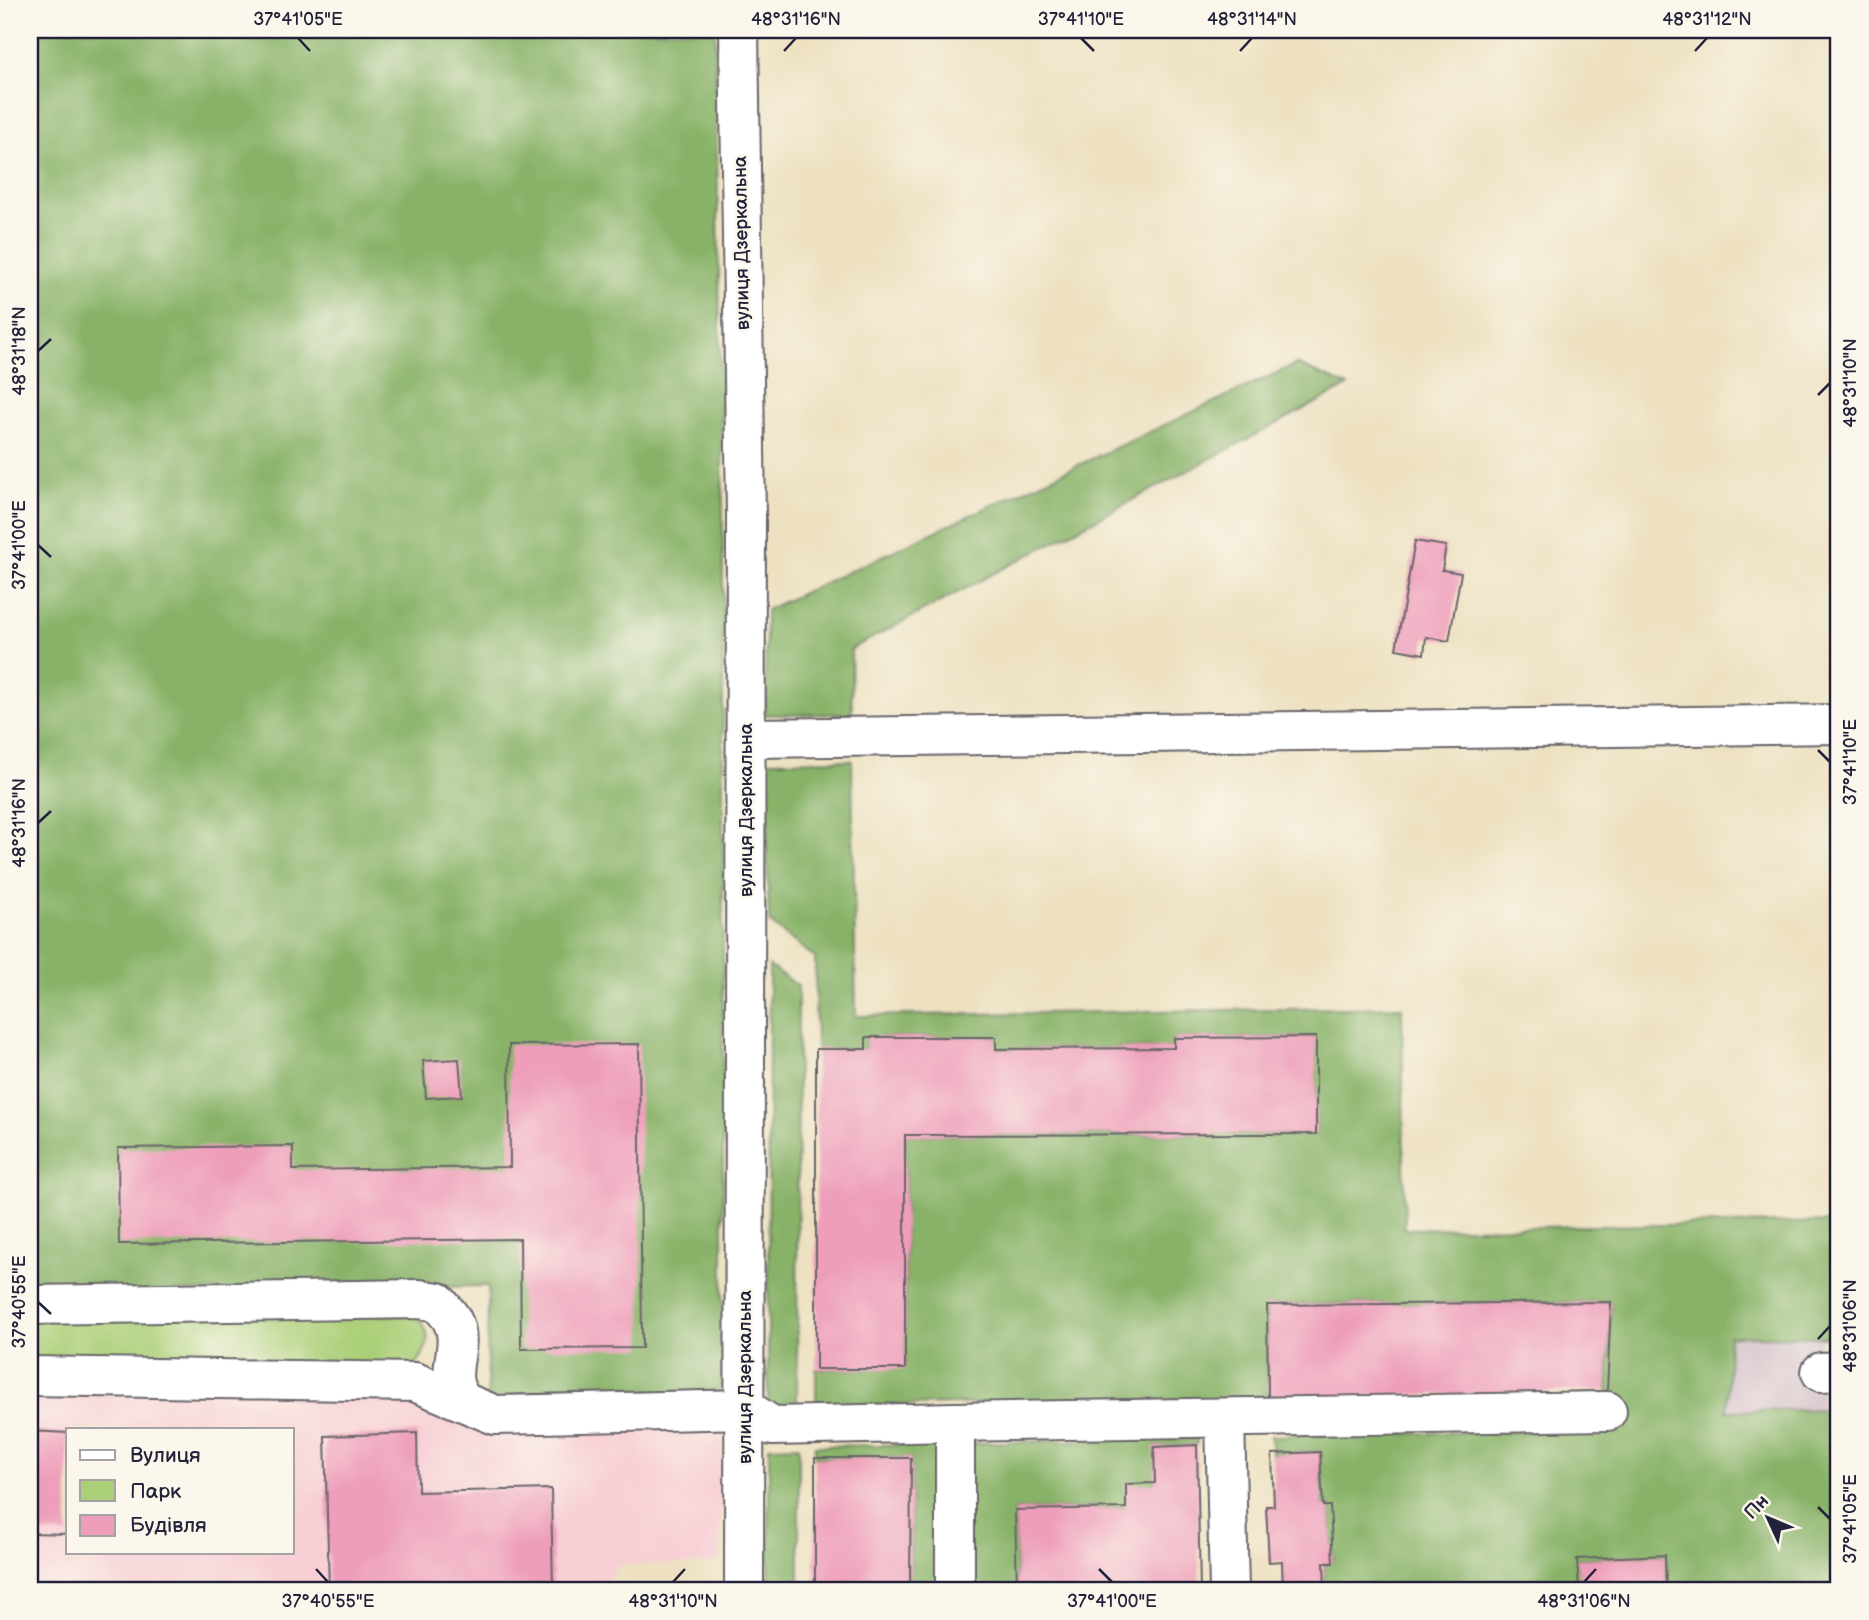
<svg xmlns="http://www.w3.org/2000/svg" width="1869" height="1620" font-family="'Balsamiq Sans',sans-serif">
	<rect width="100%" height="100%" fill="#fbf7ec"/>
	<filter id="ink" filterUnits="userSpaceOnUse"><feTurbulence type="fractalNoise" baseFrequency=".0143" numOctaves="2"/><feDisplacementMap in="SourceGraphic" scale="14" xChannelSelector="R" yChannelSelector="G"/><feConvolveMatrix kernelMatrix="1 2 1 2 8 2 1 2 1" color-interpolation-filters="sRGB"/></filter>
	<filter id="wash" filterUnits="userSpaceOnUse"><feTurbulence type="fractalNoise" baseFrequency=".00686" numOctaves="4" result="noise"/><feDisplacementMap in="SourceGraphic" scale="28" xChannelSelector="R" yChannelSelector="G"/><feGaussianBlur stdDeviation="1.57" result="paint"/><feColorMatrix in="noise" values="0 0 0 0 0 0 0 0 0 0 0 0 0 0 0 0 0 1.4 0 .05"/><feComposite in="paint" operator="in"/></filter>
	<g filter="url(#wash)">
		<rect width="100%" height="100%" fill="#ede1c1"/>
		<!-- built -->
		<path fill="#f7cfd5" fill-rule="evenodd" d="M30,1388L411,1392L706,1422L723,1432L719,1563L619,1565L602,1590H30ZM68,1429H292V1552H68Z"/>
		<!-- industrial -->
		<path fill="#d2bdc8" d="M1729,1336L1820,1337L1822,1409L1727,1412Z"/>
		<!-- green -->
		<path fill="#abcf78" stroke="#66785a" stroke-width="2" d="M416,1315C435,1334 428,1352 411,1370L30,1365V1317Z"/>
		<!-- forest -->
		<g fill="#88b268" stroke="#556a52" stroke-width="2">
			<path d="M30,30H715L723,511V1388L707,1397L487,1402L488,1286L30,1294Z"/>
			<path d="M1296,364L1348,386L851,649L852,714L765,715L766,610Z"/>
			<path d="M852,760L856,1016L1402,1007L1405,1229L1839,1222V1337L1729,1336L1727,1411L1839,1409V1590H1666L1664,1555L1578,1559L1579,1590H1325L1324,1563L1333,1562L1330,1506H1323L1320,1452L1272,1454L1271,1436L1607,1430L1611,1302L1267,1305L1268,1398L816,1407V1369L905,1368V1135L1316,1134L1315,1037L1174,1038V1048L996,1049L995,1037H866V1049H816L815,958L769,922L765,761Z"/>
			<path d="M769,966L798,986L797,1408H768Z"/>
			<path d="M1197,1438V1445L1155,1447V1483L1126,1508L1015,1510L1017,1590H967V1443Z"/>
			<path d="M942,1444L941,1590H910L911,1458H815V1446Z"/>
			<path d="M799,1446V1590H769V1447Z"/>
		</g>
		<g id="blocks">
			<!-- building -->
			<g fill="#ee9eba">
				<path d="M1415,541L1446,546L1442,570L1461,573L1449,641L1426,637L1424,654L1396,649Z"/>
				<path d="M1835,746H1839V851H1837Z"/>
				<path d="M866,1037H996V1049L1174,1048V1038L1316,1037V1134L905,1135V1369H816V1049H866Z"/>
				<path d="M639,1044L642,1348L521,1349L520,1239L119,1244L118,1148L293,1146V1170L510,1167L509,1045Z"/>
				<path d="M459,1059L462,1096L426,1098L423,1061Z"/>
				<path d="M1611,1302L1607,1391L1268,1398L1267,1305Z"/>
				<path d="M30,1431L68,1433V1534L30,1533Z"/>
				<path d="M417,1433L418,1492L551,1489L553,1590H329L325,1436Z"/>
				<path d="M1197,1445L1200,1590H1017L1015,1510L1126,1508V1484L1155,1483L1154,1447Z"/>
				<path d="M1320,1452L1323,1506H1330L1333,1563H1324L1325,1590H1283L1282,1561L1269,1562L1266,1506H1274L1272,1454Z"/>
				<path d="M815,1458H911L910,1590H815Z"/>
				<path d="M1665,1555L1666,1590H1579L1577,1559Z"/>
			</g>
		</g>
	</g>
	<g filter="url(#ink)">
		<use href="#blocks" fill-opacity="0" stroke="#69656a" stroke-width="2"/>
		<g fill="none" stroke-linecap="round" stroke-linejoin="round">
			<defs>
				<g id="minor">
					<path d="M739,30L746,515L744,1590"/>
					<path d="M746,738L1839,724"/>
					<path d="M30,1305L419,1299L438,1302C442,1308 449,1314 452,1320C467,1349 439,1375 464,1402"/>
					<path d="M1821,1372L1839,1371"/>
					<path d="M30,1376L415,1382L495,1415L746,1409L772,1426L955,1422V1590"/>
					<path d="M1225,1418L1229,1590"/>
					<path d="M955,1422L1607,1411"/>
				</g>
			</defs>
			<!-- minor casing -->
			<use href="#minor" stroke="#69656a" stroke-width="42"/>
			<!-- minor -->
			<use href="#minor" stroke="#fff" stroke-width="38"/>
		</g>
	</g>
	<!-- ticks -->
	<path fill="none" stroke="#22223b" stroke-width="2.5" d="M298,38L310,51M1081,38L1094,51M784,51L796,38M1240,51L1252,38M1695,51L1707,38M38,351L51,339M1818,395L1830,383M38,545L51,557M1818,750L1830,762M38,823L51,811M38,1302L51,1314M1818,1339L1830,1326M1818,1507L1830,1519M316,1569L328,1582M1099,1569L1112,1582M673,1582L685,1569M1584,1582L1596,1569"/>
	<g text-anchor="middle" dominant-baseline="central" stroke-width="5" stroke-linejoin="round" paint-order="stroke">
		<!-- street labels -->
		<g font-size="19" fill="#22223b" stroke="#fbf7ec">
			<text transform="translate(742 243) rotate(-91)">вулиця Дзеркальна</text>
			<text transform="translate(746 810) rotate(-90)">вулиця Дзеркальна</text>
			<text transform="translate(745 1377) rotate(-90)">вулиця Дзеркальна</text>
		</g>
	</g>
	<!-- margin -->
	<rect width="1869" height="1620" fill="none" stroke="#fbf7ec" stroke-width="77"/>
	<!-- legend -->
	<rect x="66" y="1428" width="228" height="126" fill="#fbf7ec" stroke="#a4a2a5" stroke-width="2"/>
	<rect x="80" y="1450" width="35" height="10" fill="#ffffff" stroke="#a4a2a5" stroke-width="2"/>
	<text x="130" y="1462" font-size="21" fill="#22223b">Вулиця</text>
	<rect x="80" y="1480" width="35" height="21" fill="#abcf78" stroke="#a4a2a5" stroke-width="2"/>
	<text x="130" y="1498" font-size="21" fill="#22223b">Парк</text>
	<rect x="80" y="1515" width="35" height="21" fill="#ee9eba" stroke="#a4a2a5" stroke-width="2"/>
	<text x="130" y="1532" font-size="21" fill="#22223b">Будівля</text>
	<!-- north arrow -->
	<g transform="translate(1768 1518) rotate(314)" stroke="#fbf7ec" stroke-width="5" paint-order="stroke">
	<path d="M0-5L12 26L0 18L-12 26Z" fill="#22223b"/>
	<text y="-10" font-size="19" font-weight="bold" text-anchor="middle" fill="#22223b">Пн</text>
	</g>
	<rect x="38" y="38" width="1792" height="1544" fill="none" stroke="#22223b" stroke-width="2.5"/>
	<g font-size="18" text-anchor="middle" fill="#22223b">
		<text x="298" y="25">37°41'05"E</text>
		<text x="796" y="25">48°31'16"N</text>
		<text x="1081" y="25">37°41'10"E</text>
		<text x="1252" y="25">48°31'14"N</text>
		<text x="1707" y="25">48°31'12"N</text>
		<text transform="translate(19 351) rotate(-90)" y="6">48°31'18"N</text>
		<text transform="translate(1850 383) rotate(-90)" y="6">48°31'10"N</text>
		<text transform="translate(19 545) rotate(-90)" y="6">37°41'00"E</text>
		<text transform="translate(1850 762) rotate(-90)" y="6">37°41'10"E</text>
		<text transform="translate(19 823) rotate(-90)" y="6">48°31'16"N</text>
		<text transform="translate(19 1302) rotate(-90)" y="6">37°40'55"E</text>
		<text transform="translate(1850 1326) rotate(-90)" y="6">48°31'06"N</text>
		<text transform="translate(1850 1519) rotate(-90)" y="6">37°41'05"E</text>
		<text x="328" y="1607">37°40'55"E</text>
		<text x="673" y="1607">48°31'10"N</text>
		<text x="1112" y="1607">37°41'00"E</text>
		<text x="1584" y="1607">48°31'06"N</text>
	</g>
</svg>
